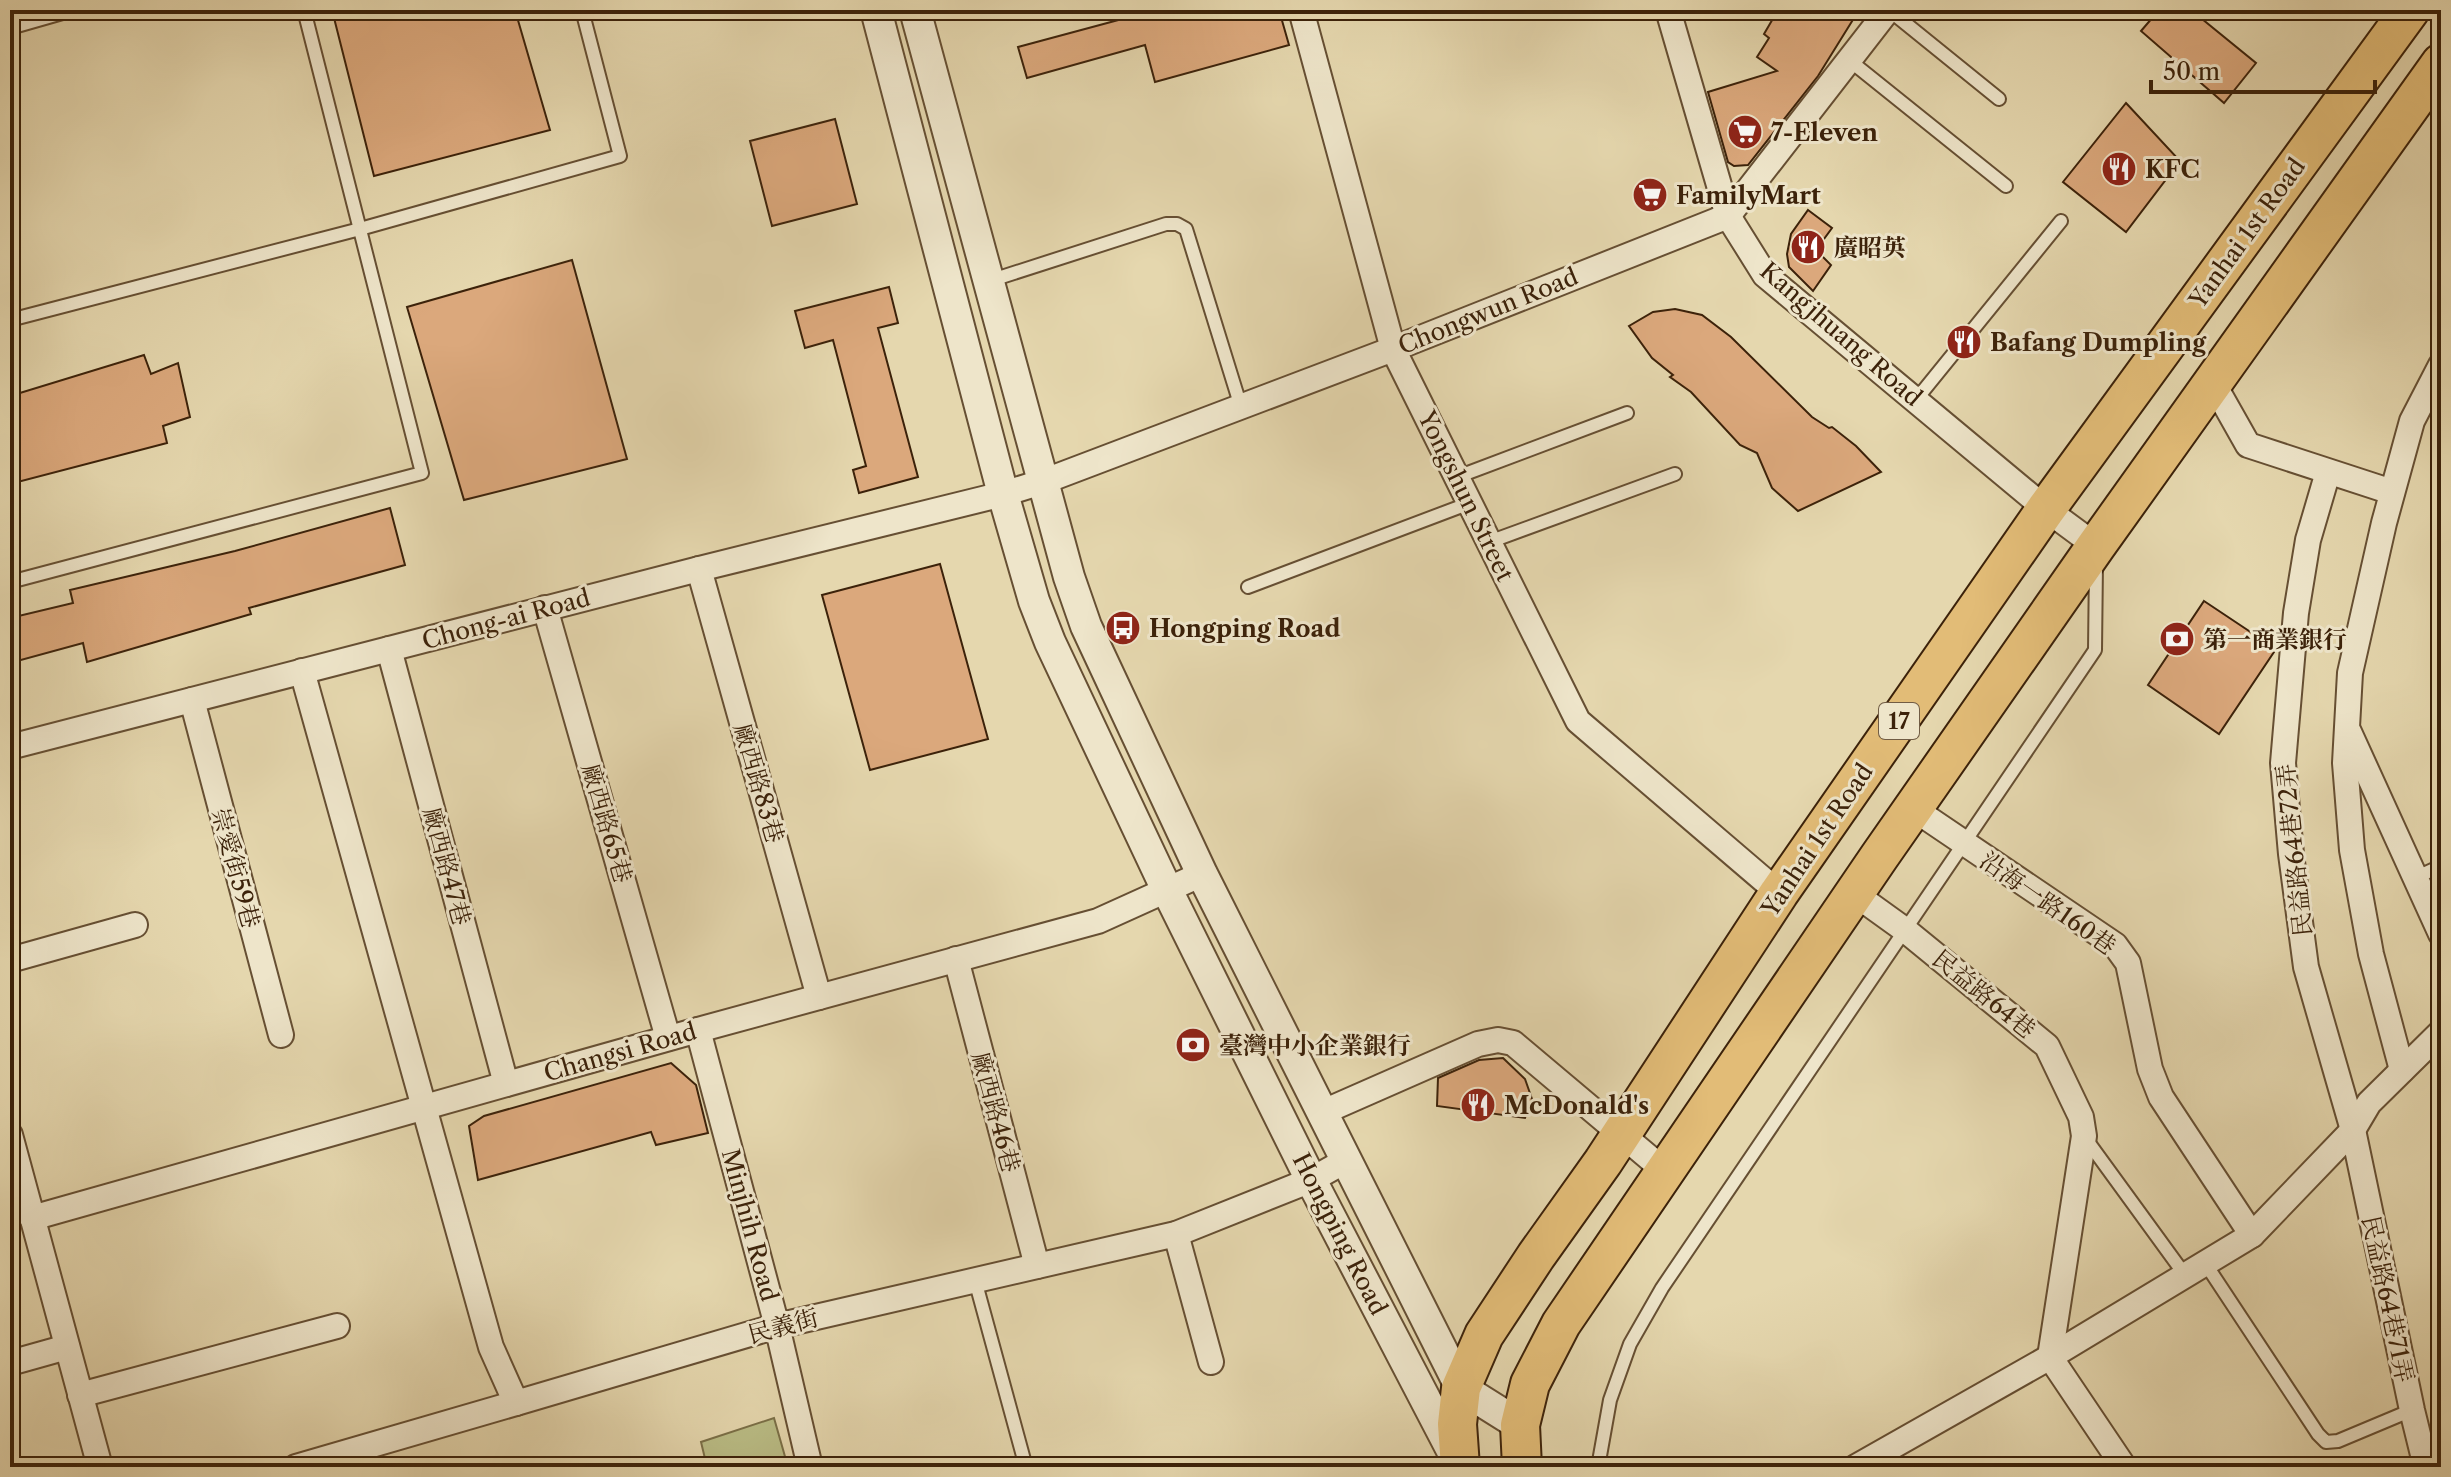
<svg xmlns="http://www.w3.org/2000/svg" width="2451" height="1477" font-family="'Libre Caslon Text','Noto Serif TC',serif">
	<rect width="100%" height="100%" fill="#e5d7ae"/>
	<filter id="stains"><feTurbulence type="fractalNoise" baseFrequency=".0025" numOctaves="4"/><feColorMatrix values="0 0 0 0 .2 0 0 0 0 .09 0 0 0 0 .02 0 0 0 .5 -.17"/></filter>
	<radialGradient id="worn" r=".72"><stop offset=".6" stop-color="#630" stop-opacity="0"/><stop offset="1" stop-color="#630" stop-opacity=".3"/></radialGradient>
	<!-- green -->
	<path fill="#babd86" stroke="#7b7048" stroke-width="2" d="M774,1418L788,1467H707L701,1442Z"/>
	<!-- building -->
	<g fill="#dba87c" stroke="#3c220a" stroke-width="2">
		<path d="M332,10H515L550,130L374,176Z"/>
		<path d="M1136,10H1279L1289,45L1155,82L1145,45L1027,78L1018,47L1137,15Z"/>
		<path d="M1778,10H1859L1818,76L1748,165L1734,166L1728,162L1708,92L1777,71L1757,57L1769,38L1764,34Z"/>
		<path d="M2159,10H2191L2256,63L2224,103L2141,31Z"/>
		<path d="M2126,103L2180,161L2126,232L2063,182Z"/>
		<path d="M835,119L857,204L772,226L750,141Z"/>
		<path d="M1808,210L1832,228L1816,250L1831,265L1813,291L1789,267L1787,254L1791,234Z"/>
		<path d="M572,260L627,459L464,500L407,307Z"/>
		<path d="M889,287L898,323L878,328L918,477L859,493L853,470L866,466L833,340L805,348L795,311Z"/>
		<path d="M1675,309L1702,315L1731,337L1812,417L1829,428L1832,427L1856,446L1881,472L1798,511L1772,488L1757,453L1740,445L1691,392L1670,377L1673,375L1652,358L1629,326L1653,312Z"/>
		<path d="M144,355L151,374L178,363L190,417L163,426L167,443L10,484V396Z"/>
		<path d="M390,508L405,565L249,608L251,614L87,662L83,643L10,663V618L73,603L70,590L235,551Z"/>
		<path d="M940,564L988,739L870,770L822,595Z"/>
		<path d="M2204,601L2276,649L2219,734L2148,685Z"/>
		<path d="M1503,1058L1525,1079L1532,1099L1525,1118L1437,1106L1438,1078L1479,1060Z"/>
		<path d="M671,1063L696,1085L708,1133L656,1145L651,1132L478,1180L469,1126L484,1116Z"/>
	</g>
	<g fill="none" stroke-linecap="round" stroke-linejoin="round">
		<defs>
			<g id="service">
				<path d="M1889,10L1999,99"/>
				<path d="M10,28L73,10"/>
				<path d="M1849,60L2006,186"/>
				<path d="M989,281L1166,224H1177L1186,229L1241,407"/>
				<path d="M10,320L360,229L620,156L582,10"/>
				<path d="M1915,401L2061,221"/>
				<path d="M1457,477L1627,413"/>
				<path d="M1489,542L1675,474"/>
				<path d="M10,582L422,473L304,10"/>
				<path d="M1248,587L1470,503"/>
				<path d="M2417,877L2441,866"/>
				<path d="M2086,1139L2185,1275"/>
				<path d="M2205,1263L2318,1434L2326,1442L2338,1441L2412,1410"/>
				<path d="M975,1280L1026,1467"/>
				<path d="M1598,1467L1610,1400L1630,1344L1662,1288L2095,650L2096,564"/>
			</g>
			<g id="minor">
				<path d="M1301,10L1393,349L1578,721L1779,893"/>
				<path d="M1668,10L1728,216L1765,275L2046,509L2096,546"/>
				<path d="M2213,383L2248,445L2392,492"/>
				<path d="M2328,472L2308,540L2296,613L2283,763L2291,854L2306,967L2353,1130L2412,1410L2426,1467"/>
				<path d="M699,569L819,997"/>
				<path d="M545,608L668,1038"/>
				<path d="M389,649L506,1084"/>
				<path d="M302,671L491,1347L516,1403L777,1326L1176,1234L1311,1180L1345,1161"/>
				<path d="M192,700L281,1035"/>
				<path d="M2349,732L2441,934"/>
				<path d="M10,747L699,569L1003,494L1045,481L1393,349L1728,216L1888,10"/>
				<path d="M1914,809L2115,945L2128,963L2150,1069L2161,1097L2252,1235"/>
				<path d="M1855,894L1905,930L2047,1046L2081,1117L2084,1136L2050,1357L2124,1467"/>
				<path d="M956,959L1037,1266"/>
				<path d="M10,960L135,925"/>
				<path d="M698,1030L777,1326L810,1467"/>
				<path d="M2402,1070L2371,954L2352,850L2345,763L2350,673L2384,523L2412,421L2441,365"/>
				<path d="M1321,1113L1478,1044L1498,1040L1513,1043L1665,1171"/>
				<path d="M10,1135L100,1467"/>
				<path d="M32,1218L698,1030L1098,921L1202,874"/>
				<path d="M1176,1234L1211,1362"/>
				<path d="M10,1363L67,1347"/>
				<path d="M80,1395L337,1326"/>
				<path d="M296,1467L516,1403"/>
				<path d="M1856,1467L2050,1357L2252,1235L2353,1130L2369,1103L2441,1032"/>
			</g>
			<g id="tertiary">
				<path d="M876,10L1003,494L1034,601L1050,642L1167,890L1311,1180L1457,1460"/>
				<path d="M915,10L1069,577L1086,626L1202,874L1461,1388L1520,1425"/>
			</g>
			<g id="primary">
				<path d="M1460,1467L1457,1424L1461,1388L1484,1335L1536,1256L1603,1162L1779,893L2046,509L2410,10"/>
				<path d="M1522,1467L1520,1425L1530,1384L1561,1324L1879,857L2096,546L2441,63"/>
			</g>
		</defs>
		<!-- service casing -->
		<use href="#service" stroke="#664f33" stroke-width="16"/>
		<!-- minor casing -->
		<use href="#minor" stroke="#664f33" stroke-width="28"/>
		<!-- tertiary casing -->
		<use href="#tertiary" stroke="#664f33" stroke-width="34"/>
		<!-- primary casing -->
		<use href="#primary" stroke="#3c220a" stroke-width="42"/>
		<!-- service -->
		<use href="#service" stroke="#eee5ca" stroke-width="12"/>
		<!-- minor -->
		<use href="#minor" stroke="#eee5ca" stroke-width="24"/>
		<!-- tertiary -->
		<use href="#tertiary" stroke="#eee5ca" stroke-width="30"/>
		<!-- primary -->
		<use href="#primary" stroke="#e2bc77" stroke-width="38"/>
	</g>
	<!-- icons -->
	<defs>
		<symbol id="supermarket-disc" viewBox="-11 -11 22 22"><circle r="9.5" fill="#8f2418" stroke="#eee5ca"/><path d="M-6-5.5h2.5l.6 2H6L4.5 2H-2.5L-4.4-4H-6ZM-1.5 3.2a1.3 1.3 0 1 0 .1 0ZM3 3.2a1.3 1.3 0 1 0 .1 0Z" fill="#fff"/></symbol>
		<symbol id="restaurant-disc" viewBox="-11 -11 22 22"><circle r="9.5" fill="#8f2418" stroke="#eee5ca"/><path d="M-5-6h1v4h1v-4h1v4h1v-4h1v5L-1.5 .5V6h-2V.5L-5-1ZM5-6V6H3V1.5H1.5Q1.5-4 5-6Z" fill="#fff"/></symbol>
		<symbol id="bus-disc" viewBox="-11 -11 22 22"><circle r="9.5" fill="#8f2418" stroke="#eee5ca"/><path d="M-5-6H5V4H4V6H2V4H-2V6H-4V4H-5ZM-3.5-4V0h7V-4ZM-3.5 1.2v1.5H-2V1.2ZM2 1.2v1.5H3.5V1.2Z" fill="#fff"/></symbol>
		<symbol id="bank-disc" viewBox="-11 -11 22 22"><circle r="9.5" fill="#8f2418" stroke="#eee5ca"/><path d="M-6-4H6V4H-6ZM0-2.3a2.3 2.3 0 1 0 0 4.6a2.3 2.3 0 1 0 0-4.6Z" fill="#fff"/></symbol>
	</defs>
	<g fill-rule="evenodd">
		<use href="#supermarket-disc" x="1725" y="112" width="40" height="40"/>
		<use href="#restaurant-disc" x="2099" y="149" width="40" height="40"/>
		<use href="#supermarket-disc" x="1630" y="175" width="40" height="40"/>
		<use href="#restaurant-disc" x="1788" y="227" width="40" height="40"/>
		<use href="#restaurant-disc" x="1944" y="322" width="40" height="40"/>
		<use href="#bus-disc" x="1103" y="608" width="40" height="40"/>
		<use href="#bank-disc" x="2157" y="619" width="40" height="40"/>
		<use href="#bank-disc" x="1173" y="1025" width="40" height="40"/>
		<use href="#restaurant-disc" x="1458" y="1085" width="40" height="40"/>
	</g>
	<g text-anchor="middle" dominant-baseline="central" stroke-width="6" stroke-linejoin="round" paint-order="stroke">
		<!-- shield labels -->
		<rect fill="#eee5ca" stroke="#715c44" stroke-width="2" x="1879" y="703" width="40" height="36" rx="6"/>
		<g font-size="22" font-weight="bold" fill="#3c220a">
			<text x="1899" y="721">17</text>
		</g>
		<!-- poi labels -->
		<g font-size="24" font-weight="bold" fill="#3c220a" stroke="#eee5ca" text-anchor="start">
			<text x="1771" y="132">7-Eleven</text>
			<text x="2145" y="169">KFC</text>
			<text x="1676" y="195">FamilyMart</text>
			<text x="1834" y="247">廣昭英</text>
			<text x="1990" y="342">Bafang Dumpling</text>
			<text x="1149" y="628">Hongping Road</text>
			<text x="2203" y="639">第一商業銀行</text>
			<text x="1219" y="1045">臺灣中小企業銀行</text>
			<text x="1504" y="1105">McDonald's</text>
		</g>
		<!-- street labels -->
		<g font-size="24" fill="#3c220a" stroke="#eee5ca">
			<text transform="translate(2247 233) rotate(-54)">Yanhai 1st Road</text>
			<text transform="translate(1488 311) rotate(-22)">Chongwun Road</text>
			<text transform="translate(1841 334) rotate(41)">Kangjhuang Road</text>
			<text transform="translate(1466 496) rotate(64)">Yongshun Street</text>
			<text transform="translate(506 619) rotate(-15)">Chong-ai Road</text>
			<text transform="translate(759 783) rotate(74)">廠西路83巷</text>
			<text transform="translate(607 823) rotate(74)">廠西路65巷</text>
			<text transform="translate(1817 840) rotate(-56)">Yanhai 1st Road</text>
			<text transform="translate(2294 850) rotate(-96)">民益路64巷72弄</text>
			<text transform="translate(447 866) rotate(75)">廠西路47巷</text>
			<text transform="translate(236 868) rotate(75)">崇愛街59巷</text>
			<text transform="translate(2048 903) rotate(35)">沿海一路160巷</text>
			<text transform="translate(1984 994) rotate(39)">民益路64巷</text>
			<text transform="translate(620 1052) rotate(-16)">Changsi Road</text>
			<text transform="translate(996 1112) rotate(75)">廠西路46巷</text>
			<text transform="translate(750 1225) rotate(75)">Minjhih Road</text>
			<text transform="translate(1340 1234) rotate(63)">Hongping Road</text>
			<text transform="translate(2388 1299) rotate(78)">民益路64巷71弄</text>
			<text transform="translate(783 1326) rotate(-15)">民義街</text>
		</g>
	</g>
	<!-- margin -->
	<rect width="2451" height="1477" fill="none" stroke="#e5d7ae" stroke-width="40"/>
	<rect x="12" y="12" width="2427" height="1453" fill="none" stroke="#3c220a" stroke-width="4"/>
	<rect x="20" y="20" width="2411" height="1437" fill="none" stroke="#3c220a" stroke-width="2"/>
	<!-- scale -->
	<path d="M2151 80v12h224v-12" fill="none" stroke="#3c220a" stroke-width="4"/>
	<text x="2163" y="80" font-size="24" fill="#3c220a" stroke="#eee5ca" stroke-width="6" paint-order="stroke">50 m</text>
	<rect width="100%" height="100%" filter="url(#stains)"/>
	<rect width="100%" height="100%" fill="url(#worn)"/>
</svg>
